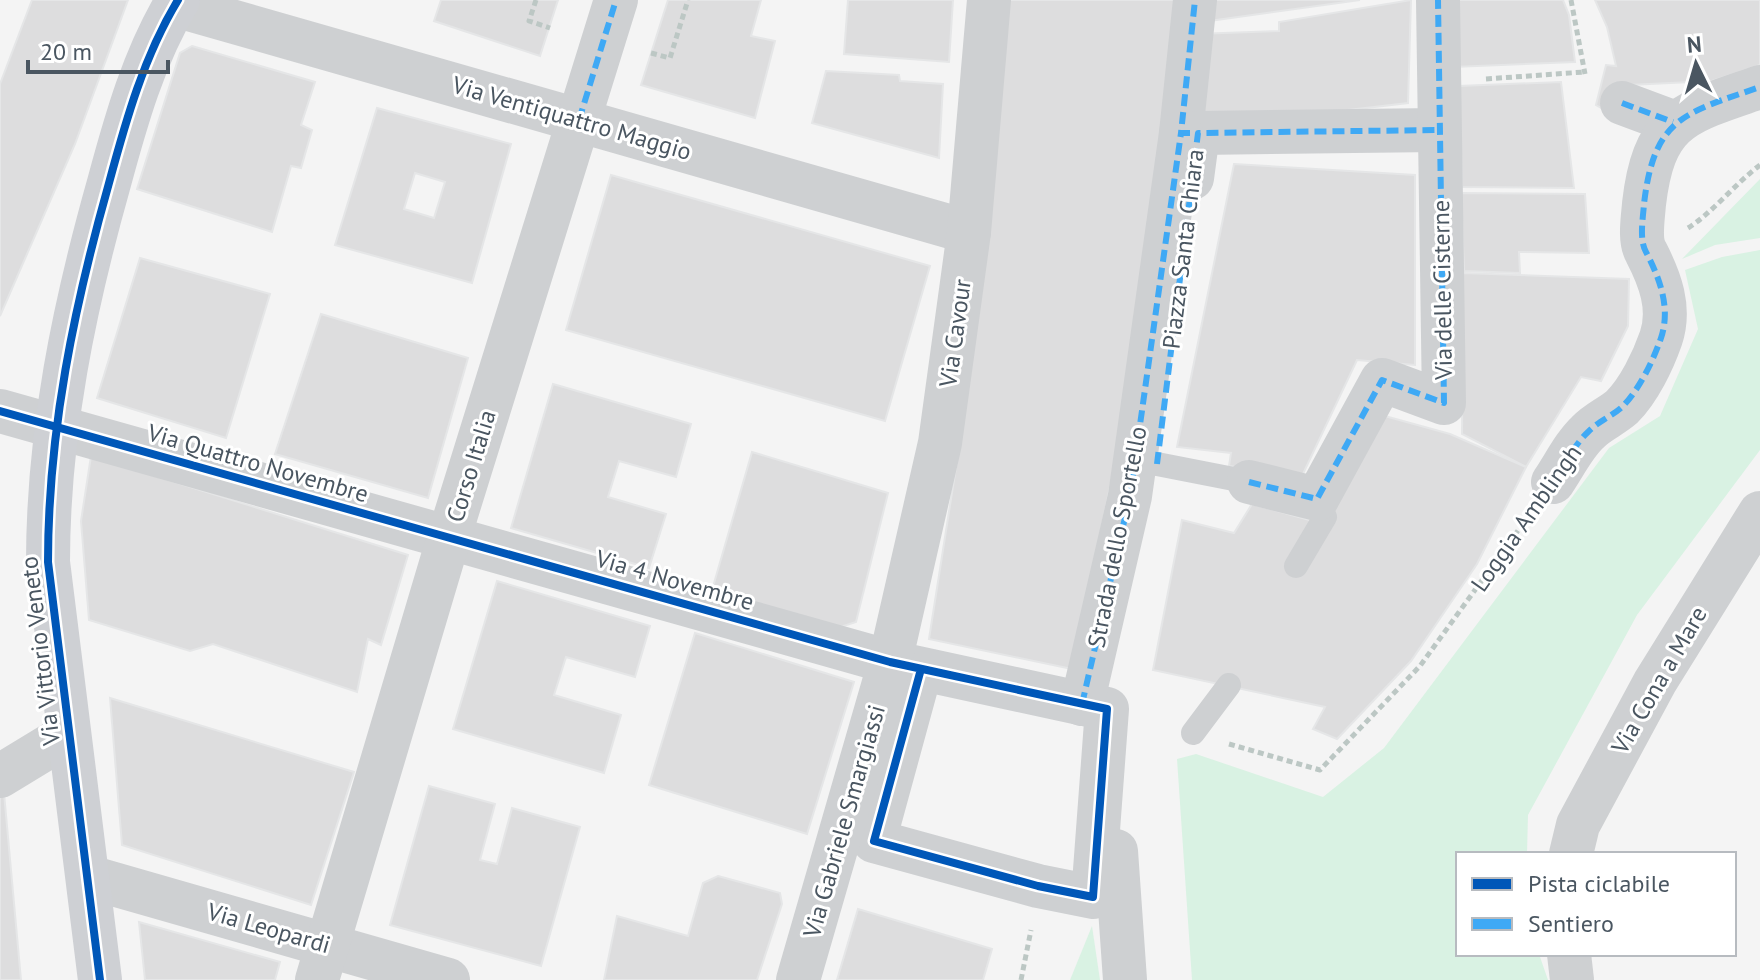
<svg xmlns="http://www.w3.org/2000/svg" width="1760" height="980" font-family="'PT Sans',sans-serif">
	<rect width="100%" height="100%" fill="#f4f4f4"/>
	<!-- green -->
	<g fill="#d9f2e3">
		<path d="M1760,179V238L1715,245L1682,259Z"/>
		<path d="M1760,250V450L1637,615L1528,815L1527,854H1458V954H1539L1548,980H1192L1177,759L1196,754L1323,797L1384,748L1609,448L1660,416L1698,329L1685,270L1722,257Z"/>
		<path d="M1092,926L1100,980H1070Z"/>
	</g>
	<!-- building -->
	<g fill="#ddddde" stroke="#e5e6e7" stroke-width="2" fill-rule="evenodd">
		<path d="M32,0H128L75,144L0,316V84Z"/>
		<path d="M441,0H558L540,56L434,21Z"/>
		<path d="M668,0H761L751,36L775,41L755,118L641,85Z"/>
		<path d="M848,0H953L949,62L844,54Z"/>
		<path d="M1009,0H1180L1119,444L1072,669L929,639L959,448Z"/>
		<path d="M1210,0H1360L1209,21Z"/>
		<path d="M1411,0L1408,103L1280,118L1184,121L1196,34L1279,31V22Z"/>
		<path d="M1449,0H1563L1569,15L1575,62L1453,67Z"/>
		<path d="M1595,0H1760V65L1712,81L1629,85L1617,117L1596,105L1606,65L1616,66L1607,27Z"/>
		<path d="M192,46L315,82L301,125L312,130L301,168L291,166L272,232L137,189L180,53Z"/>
		<path d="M826,71L899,75L900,81L943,84L939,158L812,123Z"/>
		<path d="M1561,82L1574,188L1462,187L1459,86Z"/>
		<path d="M377,108L511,144L472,283L335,245ZM415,173L445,182L434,218L404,209Z"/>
		<path d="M1234,164L1415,175V365L1357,360L1302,476L1229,466L1231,453L1177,447Z"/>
		<path d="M611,175L930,266L885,421L566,330Z"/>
		<path d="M1461,193L1585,194L1589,253L1519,252L1520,273L1464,271Z"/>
		<path d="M140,258L270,294L226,438L97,398Z"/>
		<path d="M1463,273L1629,279L1628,326L1601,381L1581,377L1526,467L1462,434Z"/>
		<path d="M321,314L468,358L428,498L275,454Z"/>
		<path d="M553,384L691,424L676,477L619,461L608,497L666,514L649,568L511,528Z"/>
		<path d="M1374,413L1450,434L1526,467L1477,564L1411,661L1337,739L1313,729L1325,707L1153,670L1182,520L1234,533L1252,504L1313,521Z"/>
		<path d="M752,452L888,493L856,622L822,633L710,597Z"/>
		<path d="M91,456L408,555L381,645L368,639L357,692L213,644L190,651L89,620L81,521Z"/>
		<path d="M497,581L650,626L635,677L566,657L554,695L621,715L604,773L453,729Z"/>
		<path d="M695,633L854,682L807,834L649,785Z"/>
		<path d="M110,698L354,772L311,905L122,845Z"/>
		<path d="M429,786L495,804L480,860L497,864L512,808L580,827L541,966L390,925Z"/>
		<path d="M4,793L21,980H0V796Z"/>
		<path d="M718,876L780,893L782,904L757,980H604L617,916L688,936L703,883Z"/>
		<path d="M858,909L992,949L983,980H837Z"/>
		<path d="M139,922L280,962L275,980H145Z"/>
	</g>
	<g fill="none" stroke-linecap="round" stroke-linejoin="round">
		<!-- path -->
		<g stroke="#bcc7c4" stroke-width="5" stroke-dasharray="6 4" stroke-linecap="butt">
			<path d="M536,0L529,21L550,28"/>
			<path d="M1571,0L1585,74"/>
			<path d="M651,53L670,58L688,0"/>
			<path d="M1486,79L1584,72"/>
			<path d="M1688,228C1711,214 1736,183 1760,165"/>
			<path d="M1229,744L1320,770L1420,666L1527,518"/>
			<path d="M1021,980L1031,930"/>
		</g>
		<!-- lane -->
		<g stroke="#ced0d2" stroke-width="24">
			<path d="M1157,464L1249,482"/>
			<path d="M1296,566L1325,517L1317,499"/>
			<path d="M1193,733L1229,685"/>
		</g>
		<!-- street -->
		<g stroke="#ced0d2" stroke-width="44">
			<path d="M1195,0L1181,133H1198"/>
			<path d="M175,5L969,232"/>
			<path d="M1622,103L1673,122"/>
			<path d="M1192,178L1198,133L1438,130"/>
			<path d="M0,411L890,662L1107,709L1093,897L1038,886L874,841L921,669"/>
			<path d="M1249,482L1317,499L1382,380L1444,403L1438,0"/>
			<path d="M1553,482C1564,466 1574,445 1588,432C1597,422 1612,416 1622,407C1639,390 1653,361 1661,338C1671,308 1660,279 1646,252C1639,240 1643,218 1644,204C1654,117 1685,113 1760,87"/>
			<path d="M1082,704L1130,496L1181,133"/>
			<path d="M0,776L69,734"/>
			<path d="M1116,851L1125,980"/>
			<path d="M1571,854L1578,825L1655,682L1760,513"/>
			<path d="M89,877L448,980"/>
			<path d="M1569,954L1572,980"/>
			<path d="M317,980L449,537L616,0"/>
			<path d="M798,980L890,662L940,443L969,232L989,0"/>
		</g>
		<!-- secondary -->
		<path stroke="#ced0d4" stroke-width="44" d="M100,980L48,562C48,432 74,307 109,183C126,120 144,56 178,0"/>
		<!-- quiet -->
		<g stroke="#3fa9f5" stroke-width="6" stroke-dasharray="12 6" stroke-linecap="butt">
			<path d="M1622,103L1673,122"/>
			<path d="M579,120L616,0"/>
			<path d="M1190,133H1181L1195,0"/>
			<path d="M1157,464L1198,133L1438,130"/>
			<path d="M1249,482L1317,499L1382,380L1444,403L1438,0"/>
			<path d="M1553,482C1564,466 1574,445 1588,432C1597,422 1612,416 1622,407C1639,390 1653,361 1661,338C1671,308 1660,279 1646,252C1639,240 1643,218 1644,204C1654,117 1685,113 1760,87"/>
			<path d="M1082,704L1130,496L1181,133"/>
		</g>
		<defs>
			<g id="cycleway">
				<path d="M0,411L890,662L1107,709L1093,897L1038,886L874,841L921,669"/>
				<path d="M100,980L48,562C48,432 74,307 109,183C126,120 144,56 178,0"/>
			</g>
		</defs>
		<!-- cycleway casing -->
		<use href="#cycleway" stroke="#fff" stroke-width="13"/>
		<!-- cycleway -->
		<use href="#cycleway" stroke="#0057b8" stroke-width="8"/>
	</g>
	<g text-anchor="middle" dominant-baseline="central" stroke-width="6" stroke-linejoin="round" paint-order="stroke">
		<!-- street labels -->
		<g font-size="24" fill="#4a5661" stroke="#fff">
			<text transform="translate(572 118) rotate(16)">Via Ventiquattro Maggio</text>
			<text transform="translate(1183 249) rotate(-83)">Piazza Santa Chiara</text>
			<text transform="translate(1442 290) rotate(-91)">Via delle Cisterne</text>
			<text transform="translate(955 333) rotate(-82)">Via Cavour</text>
			<text transform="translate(258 463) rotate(16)">Via Quattro Novembre</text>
			<text transform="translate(471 466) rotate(-73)">Corso Italia</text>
			<text transform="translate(1526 518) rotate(-55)">Loggia Amblingh</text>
			<text transform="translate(1117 537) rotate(-79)">Strada dello Sportello</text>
			<text transform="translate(675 580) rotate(16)">Via 4 Novembre</text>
			<text transform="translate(40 651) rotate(-97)">Via Vittorio Veneto</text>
			<text transform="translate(1659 680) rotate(-60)">Via Cona a Mare</text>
			<text transform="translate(844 821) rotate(-74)">Via Gabriele Smargiassi</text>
			<text transform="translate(269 928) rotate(16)">Via Leopardi</text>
		</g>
	</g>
	<!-- legend -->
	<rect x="1456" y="852" width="280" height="104" fill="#ffffff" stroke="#b7bbc0" stroke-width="2"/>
	<rect x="1472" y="878" width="40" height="12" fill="#0057b8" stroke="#b7bbc0" stroke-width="2"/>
	<text x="1528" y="892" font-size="24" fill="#4a5661">Pista ciclabile</text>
	<rect x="1472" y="918" width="40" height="12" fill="#3fa9f5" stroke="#b7bbc0" stroke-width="2"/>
	<text x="1528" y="932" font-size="24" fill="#4a5661">Sentiero</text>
	<!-- north arrow -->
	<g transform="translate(1696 64) rotate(355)" stroke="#ffffff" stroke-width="6" paint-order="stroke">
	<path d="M0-6L14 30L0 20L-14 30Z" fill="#4a5661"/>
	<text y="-12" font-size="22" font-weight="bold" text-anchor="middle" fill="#4a5661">N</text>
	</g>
	<!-- scale -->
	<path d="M28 60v12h140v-12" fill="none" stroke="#4a5661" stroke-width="4"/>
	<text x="40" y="60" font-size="24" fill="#4a5661" stroke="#ffffff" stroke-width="6" paint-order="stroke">20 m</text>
</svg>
